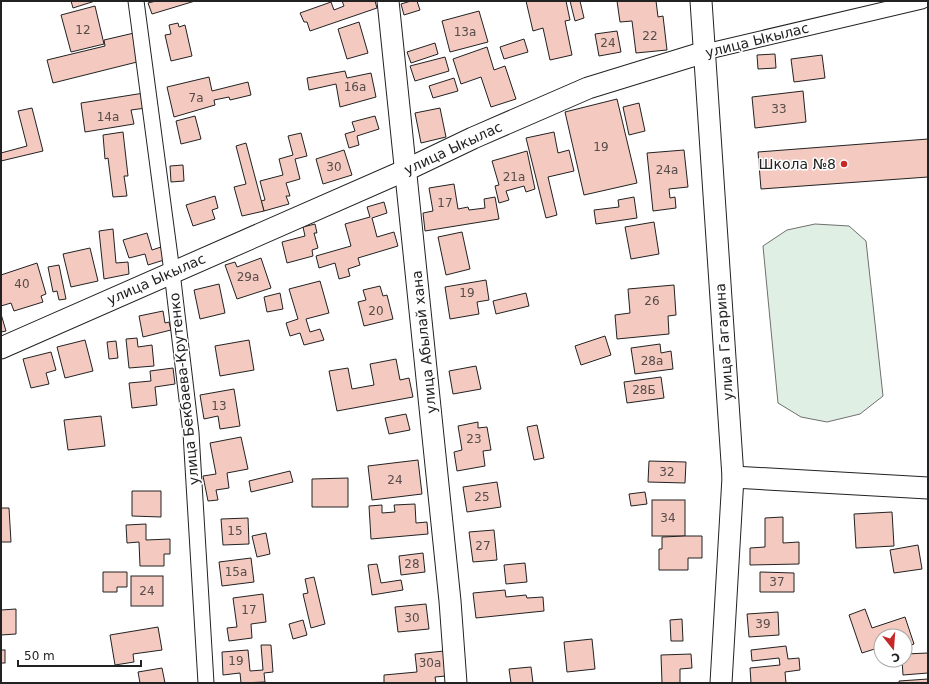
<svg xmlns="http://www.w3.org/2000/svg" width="929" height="684" font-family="'DejaVu Sans',sans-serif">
	<rect width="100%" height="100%" fill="#fff"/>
	<!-- green -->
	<path fill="#e0efe3" stroke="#6f6f6f" d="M815,224L849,226L866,241L883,396L860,414L827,422L801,417L778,403L763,246L787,230Z"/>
	<!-- building -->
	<g fill="#f3c9c0" stroke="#222">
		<path d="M71,1H95L73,8Z"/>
		<path d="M156,1H195L152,14L148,3Z"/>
		<path d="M342,1H375L377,8L310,31L307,22H304L300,13L331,2L334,10L344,6Z"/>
		<path d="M411,1H417L420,10L404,15L401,4Z"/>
		<path d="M526,1H566L570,20L565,21L572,55L550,60L543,28L533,31Z"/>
		<path d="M570,1H580L584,18L575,21Z"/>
		<path d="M617,1H656L658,17L663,16L667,50L636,53L632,21L620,22Z"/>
		<path d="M95,6L104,44L71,52L61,15Z"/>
		<path d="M479,11L488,42L450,52L442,21Z"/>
		<path d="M359,22L368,53L347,59L338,29Z"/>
		<path d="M178,23L179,27L185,25L192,56L171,61L165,35L171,34L169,25Z"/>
		<path d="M617,31L621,52L599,56L595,34Z"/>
		<path d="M134,33L141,61L53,83L47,60L105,46L104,40Z"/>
		<path d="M524,39L528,52L504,59L500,47Z"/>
		<path d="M435,43L438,54L411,63L407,52Z"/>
		<path d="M487,47L494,70L505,66L516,99L491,107L481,77L461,84L453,59Z"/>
		<path d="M775,54L776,68L758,69L757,55Z"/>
		<path d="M822,55L825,78L794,82L791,59Z"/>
		<path d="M445,57L449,71L415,81L410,66Z"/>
		<path d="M345,71L347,78L371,73L376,97L340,107L336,84L309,90L307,78Z"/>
		<path d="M209,77L212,91L248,82L251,95L230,100L229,97L214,100L215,105L174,117L167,87Z"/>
		<path d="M454,78L458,91L433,98L429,86Z"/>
		<path d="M803,91L806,122L755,128L752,97Z"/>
		<path d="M144,93L146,108L131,110L134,124L85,132L81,103Z"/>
		<path d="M617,99L637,183L584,195L565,112Z"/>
		<path d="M639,103L645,131L629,135L623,107Z"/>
		<path d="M32,108L43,151L1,161V153L27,146L18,111Z"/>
		<path d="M440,108L446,137L421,143L415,113Z"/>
		<path d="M195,116L201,139L181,144L176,121Z"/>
		<path d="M375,116L379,129L357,136L359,145L349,148L345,134L355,131L352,122Z"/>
		<path d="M123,132L128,176H124L127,196L113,197L108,158L105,159L103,135Z"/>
		<path d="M554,132L558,153L569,150L574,171L548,177L557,215L546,218L526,138Z"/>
		<path d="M301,133L307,156L295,159L300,179L286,183L290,196H286L289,204L264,211L261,201L265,200L260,181L283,175L279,159L293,155L288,136Z"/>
		<path d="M928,139V177L761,189L758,152Z"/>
		<path d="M246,143L264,211L242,216L234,187L246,184L236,146Z"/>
		<path d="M344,150L352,175L323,184L316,159Z"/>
		<path d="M684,150L688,187L669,189L670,198L675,197L676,208L653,211L647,153Z"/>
		<path d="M527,151L535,189L526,192L524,186L506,191L509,200L499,203L495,186L499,185L492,161Z"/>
		<path d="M183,165L184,181L171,182L170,166Z"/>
		<path d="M454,184L458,209L468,207L469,210L485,208L484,199L495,197L499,219L425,231L423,213L433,211L429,188Z"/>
		<path d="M215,196L218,208L212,210L215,219L193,226L186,205Z"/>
		<path d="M634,197L637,218L596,224L594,210L619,207L618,200Z"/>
		<path d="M384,202L387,213L372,218L377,237L394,232L398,246L358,258L360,265L348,269L350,276L339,279L335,263L319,268L316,256L351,246L345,224L370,217L367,207Z"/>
		<path d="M654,222L659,254L631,259L625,227Z"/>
		<path d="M315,224L317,233H314L318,248L312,250L313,256L287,263L282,242L305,236L303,227Z"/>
		<path d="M113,229L116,263L128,262L129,274L104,279L99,231Z"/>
		<path d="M462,232L470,269L446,275L438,237Z"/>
		<path d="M147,233L152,250L161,247L164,260L148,265L145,254L129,258L123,240Z"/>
		<path d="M90,248L98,281L71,287L63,254Z"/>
		<path d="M261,258L271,288L237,299L225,265L235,262L237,267Z"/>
		<path d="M37,263L46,294L41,296L43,302L14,311L11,303L1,306V275Z"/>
		<path d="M59,265L66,299L59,300L57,291L53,292L48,267Z"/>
		<path d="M486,280L489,300L477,302L479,314L450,319L445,287Z"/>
		<path d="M320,281L329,313L306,319L310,332L320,329L324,340L304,345L300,333L290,336L286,323L298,319L289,289Z"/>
		<path d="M219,284L225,313L200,319L194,290Z"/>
		<path d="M674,285L676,315L668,316L669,334L617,339L615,315L630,313L628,289Z"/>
		<path d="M380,286L383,296L387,295L393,319L364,326L358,302L366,300L363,290Z"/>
		<path d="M280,293L283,309L267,312L264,297Z"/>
		<path d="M526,293L529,306L496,314L493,301Z"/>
		<path d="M163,311L165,323L169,322L171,330L143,337L139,316Z"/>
		<path d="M1,314L6,331L1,332Z"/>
		<path d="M605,336L611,355L581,365L575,346Z"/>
		<path d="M137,338L138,347L152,345L154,366L129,368L126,339Z"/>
		<path d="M85,340L93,371L65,378L57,347Z"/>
		<path d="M249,340L254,370L220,376L215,346Z"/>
		<path d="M116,341L118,358L109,359L107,342Z"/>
		<path d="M660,344L661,353L671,351L673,369L635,374L631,348Z"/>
		<path d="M51,352L56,370L46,373L49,384L31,388L23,359Z"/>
		<path d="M396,359L400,380L409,378L413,397L337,411L329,371L348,368L352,389L374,385L370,364Z"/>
		<path d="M476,366L481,389L453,394L449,371Z"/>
		<path d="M173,368L175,384L155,387L157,405L132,408L129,383L151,381L150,371Z"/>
		<path d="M661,377L664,398L627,403L624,382Z"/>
		<path d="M234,389L240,426L220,429L218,416L204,419L200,395Z"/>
		<path d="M406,414L410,430L389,434L385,418Z"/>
		<path d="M101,416L105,446L68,450L64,420Z"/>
		<path d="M478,422V428L487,427L491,450L483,451L485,466L457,471L454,452L462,450L458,426Z"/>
		<path d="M537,425L544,458L534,460L527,427Z"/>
		<path d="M241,437L248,469L227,473L229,488L216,490L218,500L208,501L203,476L216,474L210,443Z"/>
		<path d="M418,460L422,494L372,500L368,466Z"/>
		<path d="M649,461L686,462L685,483L648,482Z"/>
		<path d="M290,471L293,482L251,492L249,481Z"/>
		<path d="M348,478V507H312V479Z"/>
		<path d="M497,482L501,507L467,512L463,487Z"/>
		<path d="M132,491H161V517L132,516Z"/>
		<path d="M645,492L647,504L631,506L629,494Z"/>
		<rect x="652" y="500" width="33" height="36"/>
		<path d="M415,504L416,523L427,522L428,534L371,539L369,506L382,505V513L395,512L394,505Z"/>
		<path d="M1,508H9L11,542H1Z"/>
		<path d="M892,512L894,546L856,548L854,514Z"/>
		<path d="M783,517V543L799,542V564L750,565V548L765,547V518Z"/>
		<path d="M248,518L249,544L223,545L221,519Z"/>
		<path d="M146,524V540L170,539V554H164V566H140L139,542L127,543L126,525Z"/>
		<path d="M494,530L497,560L473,562L469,532Z"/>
		<path d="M266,533L270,554L257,557L252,536Z"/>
		<path d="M685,536H702V558H688V570H659V549H662V537Z"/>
		<path d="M918,545L922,569L894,573L890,550Z"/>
		<path d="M423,553L425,572L401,575L399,556Z"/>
		<path d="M251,558L254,582L222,586L219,562Z"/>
		<path d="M525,563L527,582L506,584L504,565Z"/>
		<path d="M377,564L381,583L401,580L403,590L372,595L368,565Z"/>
		<path d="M103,572H127V587H117V592H103Z"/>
		<path d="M760,572L794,573V592H760Z"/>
		<rect x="131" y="576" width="32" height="30"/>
		<path d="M314,577L325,624L311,628L303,594L308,593L305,579Z"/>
		<path d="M505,590L506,597L526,595L527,598L543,597L544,611L476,618L473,593Z"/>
		<path d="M263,594L266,622L251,624L252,638L229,641L227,628L237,627L233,598Z"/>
		<path d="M426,604L429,629L398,632L395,607Z"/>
		<path d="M16,609V634L1,635V610Z"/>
		<path d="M865,609L872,628L905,617L914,644L905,647V636H881V647L862,653L849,615Z"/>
		<path d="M778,612L779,635L749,637L747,614Z"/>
		<path d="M682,619L683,641H671L670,620Z"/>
		<path d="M303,620L307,635L293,639L289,624Z"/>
		<path d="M158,627L162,650L133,654L134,662L115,665L110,635Z"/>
		<path d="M592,639L595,669L567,672L564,642Z"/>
		<path d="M261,645H271L273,672L264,673L265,682L241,683L240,673L223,675L222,652L248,650L250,671L263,670Z"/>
		<path d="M786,646L788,659L799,658L800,670L785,672L786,683H751L750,668L780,665L779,658L752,661L751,650Z"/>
		<rect x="1" y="650" width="4" height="13"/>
		<path d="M444,651L446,676L435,677L436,683H384V675L417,672L415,654Z"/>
		<path d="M928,653V673L903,675L902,660H905V654Z"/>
		<path d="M691,654L692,668L680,669V683H662L661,655Z"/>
		<path d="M531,667L533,683H511L509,669Z"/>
		<path d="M162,668L165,683H140L138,672Z"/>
		<path d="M928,679V683H899V681Z"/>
	</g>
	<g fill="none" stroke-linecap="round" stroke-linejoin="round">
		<defs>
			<g id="street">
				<path d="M136,1L172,272L191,433L206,683"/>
				<path d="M705,52L922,1"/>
			</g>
			<g id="secondary">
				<path d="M388,1L450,601L456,683"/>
				<path d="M701,1L733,477L721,683"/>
				<path d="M1,348L406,170L473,138L588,88L705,52"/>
				<path d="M733,477L928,488"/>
			</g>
		</defs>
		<!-- street casing -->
		<use href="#street" stroke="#222" stroke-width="17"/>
		<!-- secondary casing -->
		<use href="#secondary" stroke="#222" stroke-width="23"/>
		<!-- street -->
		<use href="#street" stroke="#fff" stroke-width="15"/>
		<!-- secondary -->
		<use href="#secondary" stroke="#fff" stroke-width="21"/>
	</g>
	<!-- markers -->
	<circle fill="#c62828" stroke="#fff" stroke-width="1.5" cx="844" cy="164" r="4"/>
	<g text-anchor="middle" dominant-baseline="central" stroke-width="3" stroke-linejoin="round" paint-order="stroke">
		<!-- number labels -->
		<g font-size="12" fill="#564c4a">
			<text x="83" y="30">12</text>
			<text x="465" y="32">13а</text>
			<text x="650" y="36">22</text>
			<text x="608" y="43">24</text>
			<text x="355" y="87">16а</text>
			<text x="196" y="98">7а</text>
			<text x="779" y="109">33</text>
			<text x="108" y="117">14а</text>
			<text x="601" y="147">19</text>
			<text x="334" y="167">30</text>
			<text x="667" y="170">24а</text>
			<text x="514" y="177">21а</text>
			<text x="445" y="203">17</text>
			<text x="248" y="277">29а</text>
			<text x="22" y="284">40</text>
			<text x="467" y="293">19</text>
			<text x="652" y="301">26</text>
			<text x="376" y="311">20</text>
			<text x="652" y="361">28а</text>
			<text x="644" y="390">28Б</text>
			<text x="219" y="406">13</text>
			<text x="474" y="439">23</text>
			<text x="667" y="472">32</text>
			<text x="395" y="480">24</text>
			<text x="482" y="497">25</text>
			<text x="668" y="518">34</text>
			<text x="235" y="531">15</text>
			<text x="483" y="546">27</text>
			<text x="412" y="564">28</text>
			<text x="236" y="572">15а</text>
			<text x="777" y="582">37</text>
			<text x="147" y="591">24</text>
			<text x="249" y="610">17</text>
			<text x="412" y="618">30</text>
			<text x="763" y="624">39</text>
			<text x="236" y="661">19</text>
			<text x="430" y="663">30а</text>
		</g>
		<!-- street labels -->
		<g font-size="14" fill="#222" stroke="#fff">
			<text transform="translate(757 40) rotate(-14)">улица Ыкылас</text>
			<text transform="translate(453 148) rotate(-25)">улица Ыкылас</text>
			<text transform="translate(156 279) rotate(-24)">улица Ыкылас</text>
			<text transform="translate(424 342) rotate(-96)">улица Абылай хана</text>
			<text transform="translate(724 342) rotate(-94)">улица Гагарина</text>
			<text transform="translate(184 389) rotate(-96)">улица Бекбаева-Крутенко</text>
		</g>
		<!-- poi labels -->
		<g font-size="14" fill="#222" stroke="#fff" text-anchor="end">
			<text x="836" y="164">Школа №8</text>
		</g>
	</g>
	<!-- border -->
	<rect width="929" height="684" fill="none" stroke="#222222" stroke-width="4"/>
	<!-- north arrow -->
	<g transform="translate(893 648) rotate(163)"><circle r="19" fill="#ffffff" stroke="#a7a7a7"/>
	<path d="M0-3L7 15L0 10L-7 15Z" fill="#c62828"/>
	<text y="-6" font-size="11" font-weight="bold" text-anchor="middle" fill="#222222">С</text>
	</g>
	<!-- scale -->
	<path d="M18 660v6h123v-6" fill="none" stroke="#222222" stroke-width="2"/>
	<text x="24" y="660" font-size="12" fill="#222222" stroke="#ffffff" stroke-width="3" paint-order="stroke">50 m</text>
</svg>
